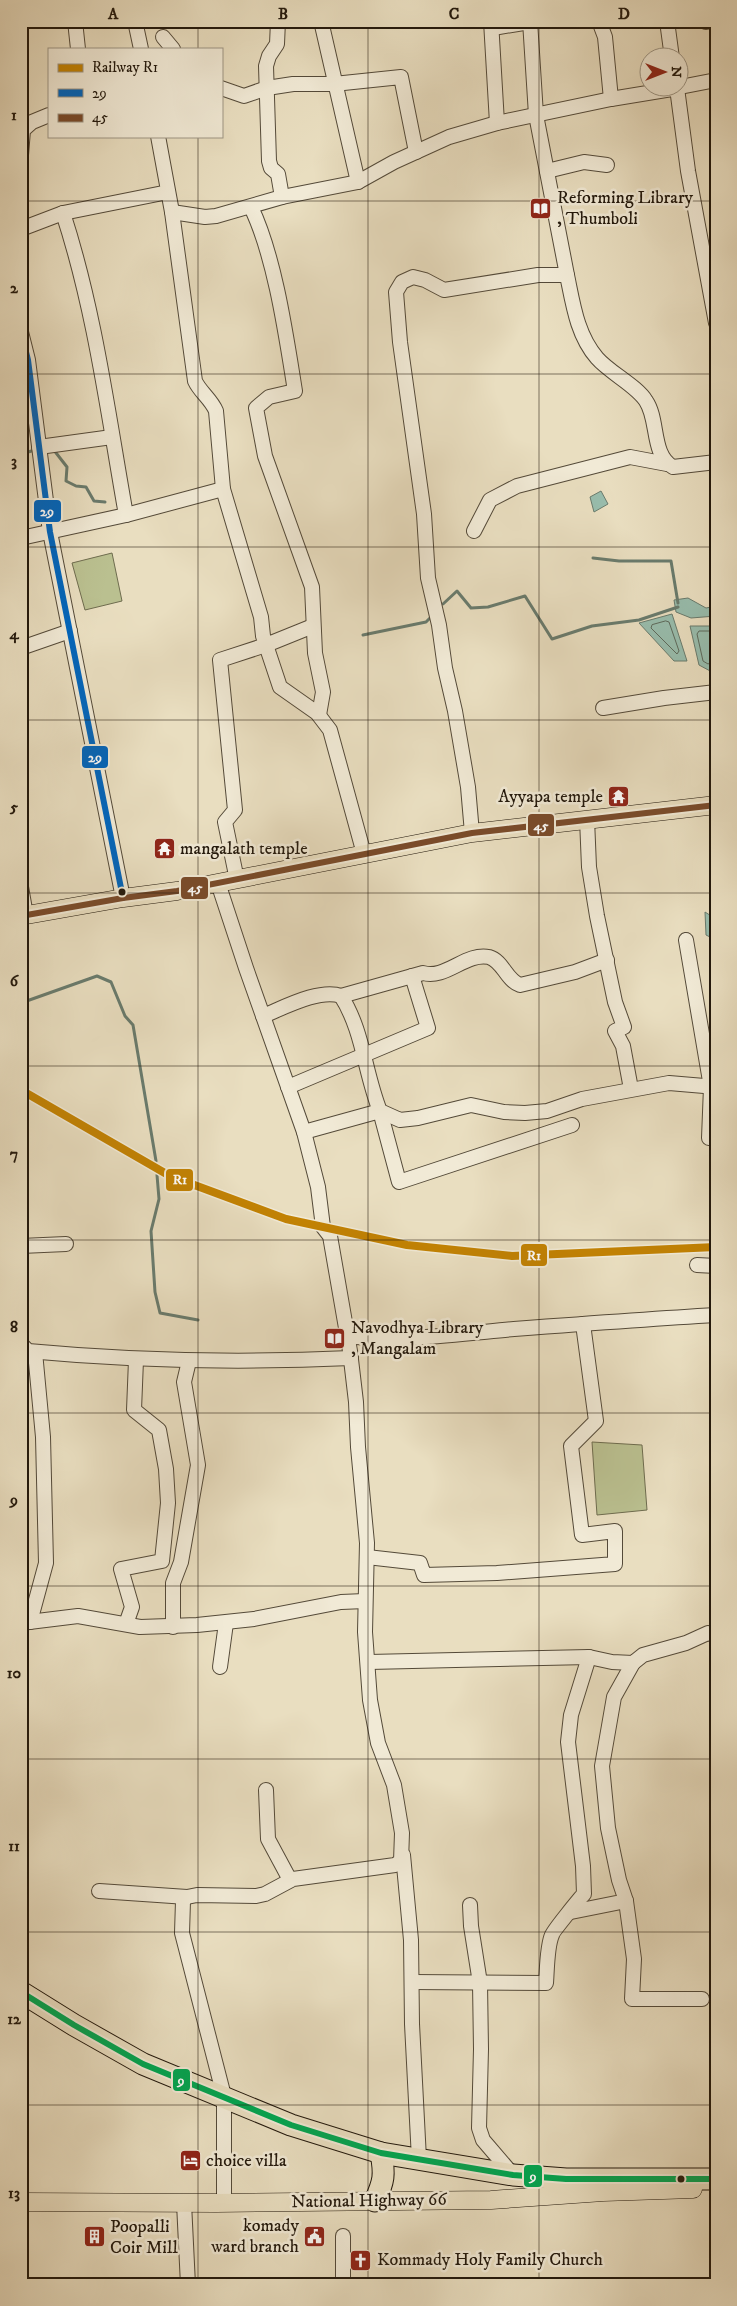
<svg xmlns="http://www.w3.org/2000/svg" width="737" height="2306" font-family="'IM FELL DW Pica',serif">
	<rect width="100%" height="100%" fill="#e9dec0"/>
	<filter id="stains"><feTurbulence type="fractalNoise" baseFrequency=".004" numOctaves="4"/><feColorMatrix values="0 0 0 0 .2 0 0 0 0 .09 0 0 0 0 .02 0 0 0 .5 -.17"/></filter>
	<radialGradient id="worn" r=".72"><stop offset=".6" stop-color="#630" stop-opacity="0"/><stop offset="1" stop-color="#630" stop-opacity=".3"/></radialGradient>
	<!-- green -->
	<g fill="#bac090" stroke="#6e6c4e">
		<path d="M112,553L122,601L85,610L72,563Z"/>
		<path d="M592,1442L642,1445L647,1510L597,1515Z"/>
	</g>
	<!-- water -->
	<g fill="#98bdad" stroke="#697b6d">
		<path d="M601,491L608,504L594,512L590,497Z"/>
		<path d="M688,598L706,608L716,606V616L691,618L676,612L674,600Z"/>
		<path d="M672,614L687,661H674L639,623Z"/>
		<path d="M690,626H716V657L712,672L699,665Z"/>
		<path d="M705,912L716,919V940L706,935Z"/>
	</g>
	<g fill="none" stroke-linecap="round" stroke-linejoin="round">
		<!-- shore -->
		<g stroke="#5d6a5c" stroke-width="1">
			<path d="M666,621L669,622L679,651L677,654L651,628L652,625Z"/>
			<path d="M716,631H699L697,634L703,661L708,664L716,660"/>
		</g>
		<!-- stream -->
		<g stroke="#697b6d" stroke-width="3">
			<path d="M53,449L67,467L66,481L76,486L86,487L94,501L105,502"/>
			<path d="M21,454L35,450"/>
			<path d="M593,558L619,561H671L678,603"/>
			<path d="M443,604L457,591L471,608L488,607L525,596L552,639L592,626L639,620L678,607"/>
			<path d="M363,635L426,622L431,617"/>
			<path d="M21,1003L97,976L111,982L125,1016L133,1025L156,1161"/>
			<path d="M157,1175L159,1199L151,1231L155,1292L160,1313L198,1320"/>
		</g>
		<defs>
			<g id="minor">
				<path d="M75,21L78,49"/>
				<path d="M135,21L141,49"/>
				<path d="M278,21L277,44L269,56L266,66L269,161L271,168L278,174L282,197"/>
				<path d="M321,21L358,182"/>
				<path d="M491,21L497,123"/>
				<path d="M599,21L605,37L611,99"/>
				<path d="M667,21L672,58"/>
				<path d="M706,21V22"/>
				<path d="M493,28L536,21"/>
				<path d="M163,37L173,49"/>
				<path d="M680,87L716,80"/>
				<path d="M221,88L244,96L267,88L293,84H334L401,77L416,152"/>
				<path d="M677,88L688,171L716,323"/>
				<path d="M158,136L172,212L195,381C200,392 211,399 216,411L223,489L261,617L263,636L280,687L317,713L330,730L364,854"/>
				<path d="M21,155L23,130L32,122L49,115"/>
				<path d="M547,171L584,162L607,165"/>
				<path d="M251,207C275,257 286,335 295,391L269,397L256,408L265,456L312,587L315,653L323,692L319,715"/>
				<path d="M172,212L205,217L216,216L282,197L358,182L394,162L449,137L497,123L611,99L678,88"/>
				<path d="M21,229L63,213L168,192"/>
				<path d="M567,275C573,304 577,335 597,358C610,373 637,386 646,401C659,420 651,455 673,467L716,462"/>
				<path d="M21,332L28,360L50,532L123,898"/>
				<path d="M39,447L112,437"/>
				<path d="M126,515L223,489"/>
				<path d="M474,531L490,500L517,486L630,457L667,464"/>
				<path d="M21,538L126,515C108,414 95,311 63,213"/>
				<path d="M21,648L70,631"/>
				<path d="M603,708L664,698L716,692"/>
				<path d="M587,819L589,867L597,916L615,1002L624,1027L615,1031L623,1046L631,1089"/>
				<path d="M472,833L468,787L455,711L445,668L439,625L428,578L424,514L400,342L396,292L402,282L413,277L425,280L444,290L538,275H567L536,115L530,21"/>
				<path d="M237,880L225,822L235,810L220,660L266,645L313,626"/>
				<path d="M218,883L246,968L304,1132L318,1187L323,1227L330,1236L350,1351L356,1402L358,1447L367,1543L365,1632L370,1700L378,1743L394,1785L402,1833L401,1861L395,1865L293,1879L265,1894L256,1896L197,1895L187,1897L183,1901L182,1933L224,2096V2203"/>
				<path d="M21,887L26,915"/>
				<path d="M686,940L711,1087L709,1138"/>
				<path d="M341,996L423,973C445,980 466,952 489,957C503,961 506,980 520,985L575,972L607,960"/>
				<path d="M263,1016C283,1008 320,988 341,996C363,1030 365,1074 380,1111L400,1120L418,1118L471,1105L504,1112L525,1113L547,1111L582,1099L669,1083L716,1087"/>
				<path d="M288,1087L428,1028L412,976"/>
				<path d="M304,1132L380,1111L399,1182L572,1125"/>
				<path d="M21,1246L66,1244"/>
				<path d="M697,1265L716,1266"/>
				<path d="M346,1336C402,1342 459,1334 514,1329C581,1324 648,1319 716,1315"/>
				<path d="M21,1344L28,1351C135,1361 243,1363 351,1358"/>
				<path d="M367,1557L420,1563L424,1575L497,1573L615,1564V1531L582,1535L571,1446L596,1421L583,1324"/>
				<path d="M30,1622L46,1563L43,1437L35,1352"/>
				<path d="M21,1623L78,1616L140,1627L197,1625L254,1619L341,1602L365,1601"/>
				<path d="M126,1624L132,1607L121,1569L162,1561L168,1503L166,1469L159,1430L134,1410L136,1360"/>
				<path d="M173,1627V1583L181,1562L198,1465L184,1382L189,1361"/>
				<path d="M369,1662L589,1657L612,1662L633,1663L643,1655L686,1643L708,1633L716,1636"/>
				<path d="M220,1667L226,1623"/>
				<path d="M266,1790L268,1839L290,1880"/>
				<path d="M403,1855L411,1940L412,2024L419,2159"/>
				<path d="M99,1891L187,1897"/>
				<path d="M626,1901L634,1959L632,1999H702"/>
				<path d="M470,1905L471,1926L480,1983L481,2049L479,2128L483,2140L513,2175"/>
				<path d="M571,1912L626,1901L619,1880L608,1828L602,1766L614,1697L633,1663"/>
				<path d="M412,1982L546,1983C547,1970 547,1946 552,1935C553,1931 581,1897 584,1894L583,1866L568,1742L571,1715L589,1657"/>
				<path d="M184,2203L188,2285"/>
				<path d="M343,2236V2285"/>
			</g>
			<g id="major">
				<path d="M21,916L123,898L177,891L472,833L716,805"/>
				<path d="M21,2202L216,2203L491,2200L603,2192L693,2189"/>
			</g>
			<g id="highway">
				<path d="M21,1992L74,2025L143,2064L291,2125L381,2153L513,2175L566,2179H716"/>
				<path d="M375,2201C384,2181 385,2175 381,2153"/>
			</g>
		</defs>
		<!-- minor casing -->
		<use href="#minor" stroke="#544a39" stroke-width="16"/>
		<!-- major casing -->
		<use href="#major" stroke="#22180c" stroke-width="19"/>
		<!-- highway casing -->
		<use href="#highway" stroke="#22180c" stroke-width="23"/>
		<!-- minor -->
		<use href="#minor" stroke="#f1ead6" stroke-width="14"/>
		<!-- major -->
		<use href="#major" stroke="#e9dec0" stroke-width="18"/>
		<!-- highway -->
		<use href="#highway" stroke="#e9dec0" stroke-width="21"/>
		<defs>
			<path id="bus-1" d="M21,332L28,360L50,532L123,898"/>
			<path id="bus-2" d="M21,916L123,898L177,891L472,833L716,805"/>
			<path id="bus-3" d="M21,1992L74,2025L143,2064L291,2125L381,2153L513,2175L566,2179H716"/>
		</defs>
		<!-- bus-1 casing -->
		<use href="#bus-1" stroke="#f1ead6" stroke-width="10"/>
		<!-- bus-2 casing -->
		<use href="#bus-2" stroke="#f1ead6" stroke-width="10"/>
		<!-- bus-3 casing -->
		<use href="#bus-3" stroke="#f1ead6" stroke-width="10"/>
		<!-- bus-1 -->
		<use href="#bus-1" stroke="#0065bd" stroke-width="6"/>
		<!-- bus-2 -->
		<use href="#bus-2" stroke="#7a4b2a" stroke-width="6"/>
		<!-- bus-3 -->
		<use href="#bus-3" stroke="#00a651" stroke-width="6"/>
		<defs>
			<path id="rail-1" d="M21,1090L170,1176L286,1219L407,1245L512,1256L716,1247"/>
		</defs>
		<!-- rail-1 casing -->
		<use href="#rail-1" stroke="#f1ead6" stroke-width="11"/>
		<!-- rail-1 -->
		<use href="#rail-1" stroke="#c28203" stroke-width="8"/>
	</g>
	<!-- grid -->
	<path fill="none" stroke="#22180c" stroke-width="1" stroke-opacity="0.55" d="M198,21V49M368,21V2285M539,21V2285M198,136V2285M21,201H716M21,374H716M21,547H716M21,720H716M21,893H716M21,1066H716M21,1240H716M21,1413H716M21,1586H716M21,1759H716M21,1932H716M21,2105H716"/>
	<!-- icons -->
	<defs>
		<symbol id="library-square" viewBox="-11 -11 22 22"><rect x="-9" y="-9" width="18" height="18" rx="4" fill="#8f2418" stroke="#f1ead6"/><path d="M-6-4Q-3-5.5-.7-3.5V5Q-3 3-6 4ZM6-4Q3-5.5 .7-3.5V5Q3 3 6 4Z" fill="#fff"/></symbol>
		<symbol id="temple-square" viewBox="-11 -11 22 22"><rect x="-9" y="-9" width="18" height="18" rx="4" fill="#8f2418" stroke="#f1ead6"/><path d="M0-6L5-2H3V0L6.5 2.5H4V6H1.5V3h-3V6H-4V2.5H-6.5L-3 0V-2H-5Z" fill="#fff"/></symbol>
		<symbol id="hotel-square" viewBox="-11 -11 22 22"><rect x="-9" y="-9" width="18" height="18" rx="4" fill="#8f2418" stroke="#f1ead6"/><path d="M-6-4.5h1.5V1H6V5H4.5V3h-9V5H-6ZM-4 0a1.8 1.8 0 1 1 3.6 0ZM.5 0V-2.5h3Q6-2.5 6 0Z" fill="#fff"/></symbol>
		<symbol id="civic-square" viewBox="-11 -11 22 22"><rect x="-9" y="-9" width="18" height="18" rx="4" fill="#8f2418" stroke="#f1ead6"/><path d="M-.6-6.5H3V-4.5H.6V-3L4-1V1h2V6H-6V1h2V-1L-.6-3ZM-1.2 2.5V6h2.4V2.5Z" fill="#fff"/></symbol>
		<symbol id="building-square" viewBox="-11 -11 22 22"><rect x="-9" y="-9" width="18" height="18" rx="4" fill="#8f2418" stroke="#f1ead6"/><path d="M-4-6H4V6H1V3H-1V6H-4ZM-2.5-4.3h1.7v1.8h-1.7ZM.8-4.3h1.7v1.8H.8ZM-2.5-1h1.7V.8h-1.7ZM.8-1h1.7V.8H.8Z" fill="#fff"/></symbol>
		<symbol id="church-square" viewBox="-11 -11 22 22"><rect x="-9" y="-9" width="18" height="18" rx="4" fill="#8f2418" stroke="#f1ead6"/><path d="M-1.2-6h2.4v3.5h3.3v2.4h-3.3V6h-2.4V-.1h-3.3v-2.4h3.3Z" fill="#fff"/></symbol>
	</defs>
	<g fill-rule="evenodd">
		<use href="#library-square" x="528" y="196" width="25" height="25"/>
		<use href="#temple-square" x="606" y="784" width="25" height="25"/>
		<use href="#temple-square" x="152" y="836" width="25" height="25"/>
		<use href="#library-square" x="322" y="1326" width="25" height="25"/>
		<use href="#hotel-square" x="178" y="2148" width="25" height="25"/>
		<use href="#civic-square" x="302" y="2224" width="25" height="25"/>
		<use href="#building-square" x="82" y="2224" width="25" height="25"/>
		<use href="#church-square" x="348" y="2248" width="25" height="25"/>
	</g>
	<!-- markers -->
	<g fill="#22180c" stroke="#f1ead6" stroke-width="2">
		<circle cx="122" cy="892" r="4.5"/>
		<circle cx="681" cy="2179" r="4.5"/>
	</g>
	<g text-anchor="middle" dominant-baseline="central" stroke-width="5" stroke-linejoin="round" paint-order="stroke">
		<!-- poi labels -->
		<g font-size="18" fill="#22180c" stroke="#f1ead6" text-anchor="start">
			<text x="557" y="198">Reforming Library<tspan x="557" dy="21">, Thumboli</tspan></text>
			<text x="603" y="797" text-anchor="end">Ayyapa temple</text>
			<text x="180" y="849">mangalath temple</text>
			<text x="351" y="1328">Navodhya Library<tspan x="351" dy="21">, Mangalam</tspan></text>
			<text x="206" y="2161">choice villa</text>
			<text x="299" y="2226" text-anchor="end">komady<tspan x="299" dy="21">ward branch</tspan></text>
			<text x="110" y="2227">Poopalli<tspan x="110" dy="21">Coir Mill</tspan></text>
			<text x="377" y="2260">Kommady Holy Family Church</text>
		</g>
		<!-- street labels -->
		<g font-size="18" fill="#22180c" stroke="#f1ead6">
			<text transform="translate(369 2201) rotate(-1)">National Highway 66</text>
		</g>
	</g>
	<g stroke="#f1ead6" stroke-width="2">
		<rect x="33" y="499" width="29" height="24" rx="5" fill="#0065bd"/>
		<rect x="81" y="745" width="28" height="24" rx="5" fill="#0065bd"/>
		<rect x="527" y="813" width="28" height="24" rx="5" fill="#7a4b2a"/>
		<rect x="180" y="876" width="29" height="24" rx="5" fill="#7a4b2a"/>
		<rect x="165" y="1168" width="29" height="24" rx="5" fill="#c28203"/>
		<rect x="520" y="1243" width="28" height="24" rx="5" fill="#c28203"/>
		<rect x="172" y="2068" width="19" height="24" rx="5" fill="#00a651"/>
		<rect x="523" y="2164" width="20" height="24" rx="5" fill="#00a651"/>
	</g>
	<g font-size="14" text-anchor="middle" font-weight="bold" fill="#fff">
		<text x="47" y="516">29</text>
		<text x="95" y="762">29</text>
		<text x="541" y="830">45</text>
		<text x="195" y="892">45</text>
		<text x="180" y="1184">R1</text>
		<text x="534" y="1260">R1</text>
		<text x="181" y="2085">9</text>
		<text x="533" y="2181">9</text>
	</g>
	<!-- margin -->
	<rect width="737" height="2306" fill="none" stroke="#e9dec0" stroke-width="55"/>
	<!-- legend -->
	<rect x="48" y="48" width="175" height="90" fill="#f1ead6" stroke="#9e9685"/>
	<rect x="58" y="64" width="25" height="8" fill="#c28203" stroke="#9e9685"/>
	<text x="92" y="72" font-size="15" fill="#22180c">Railway R1</text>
	<rect x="58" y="89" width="25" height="8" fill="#0065bd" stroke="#9e9685"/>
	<text x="92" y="98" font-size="15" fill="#22180c">29</text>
	<rect x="58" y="114" width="25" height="8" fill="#7a4b2a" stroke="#9e9685"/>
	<text x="92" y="122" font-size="15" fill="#22180c">45</text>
	<!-- north arrow -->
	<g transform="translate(664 72) rotate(90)"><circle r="24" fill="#f1ead6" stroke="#9e9685"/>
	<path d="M0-4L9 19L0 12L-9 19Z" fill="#8f2418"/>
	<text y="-8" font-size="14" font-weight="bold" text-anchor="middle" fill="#22180c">N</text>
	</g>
	<rect x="28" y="28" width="682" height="2250" fill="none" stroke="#22180c" stroke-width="2"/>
	<g font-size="16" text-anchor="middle" font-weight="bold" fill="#22180c">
		<text x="113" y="19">A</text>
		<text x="283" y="19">B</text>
		<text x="454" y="19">C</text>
		<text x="624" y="19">D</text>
		<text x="14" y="120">1</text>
		<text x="14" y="293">2</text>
		<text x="14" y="466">3</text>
		<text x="14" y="639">4</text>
		<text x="14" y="812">5</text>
		<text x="14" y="986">6</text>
		<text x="14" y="1159">7</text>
		<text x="14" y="1332">8</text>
		<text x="14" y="1505">9</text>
		<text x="14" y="1678">10</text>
		<text x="14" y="1851">11</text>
		<text x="14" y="2024">12</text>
		<text x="14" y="2198">13</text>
	</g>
	<rect width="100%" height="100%" filter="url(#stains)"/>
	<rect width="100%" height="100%" fill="url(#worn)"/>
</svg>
